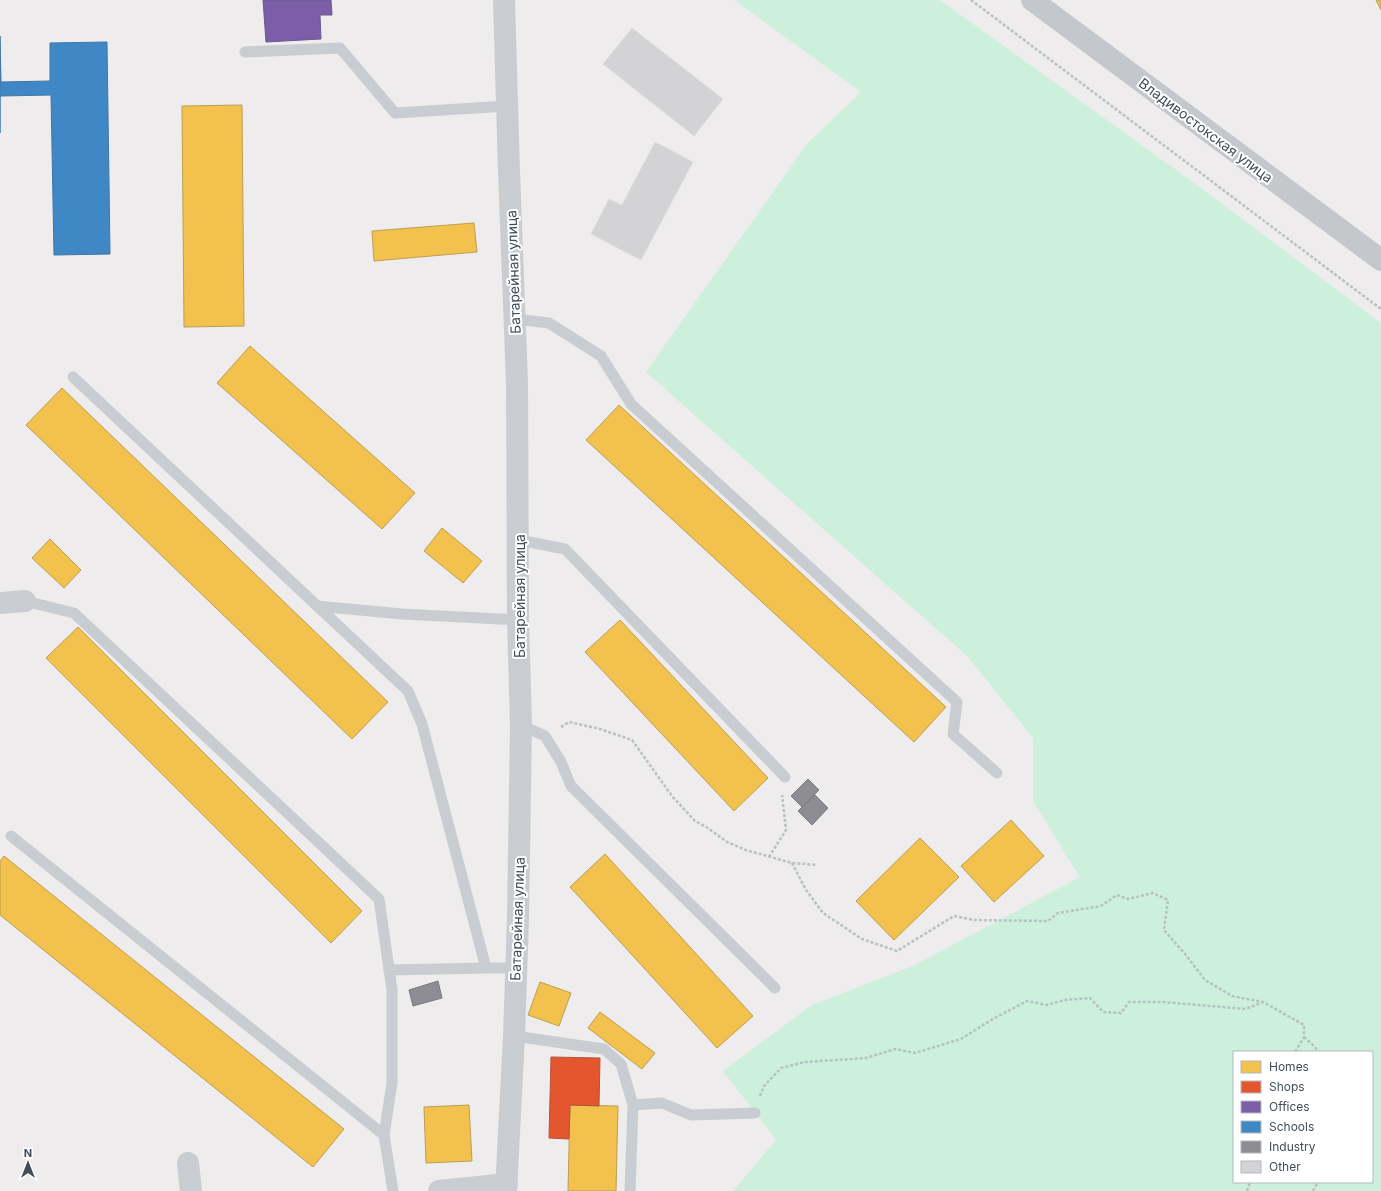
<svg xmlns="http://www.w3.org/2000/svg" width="1381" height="1191" font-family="Inter,sans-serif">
	<rect width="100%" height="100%" fill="#eeecec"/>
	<!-- green -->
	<path fill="#cdf0dc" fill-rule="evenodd" d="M734,0H940L1197,185L1381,323V1191H733L776,1140L723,1071L812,1005L913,966L1080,877L1033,801V738L968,657L646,372L807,144L861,92ZM1234,1052H1372V1182H1234Z"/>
	<!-- homes -->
	<g fill="#f2c14e" stroke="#bd9e52">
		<path d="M1376,0H1381V10Z"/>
		<path d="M242,105L244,326L184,327L182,106Z"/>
		<path d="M474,223L477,252L374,261L372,231Z"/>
		<path d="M250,346L415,493L382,529L217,383Z"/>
		<path d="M62,388L388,702L352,739L26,425Z"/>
		<path d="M619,405L946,707L914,742L586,440Z"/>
		<path d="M442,528L482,561L463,583L424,551Z"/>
		<path d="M50,539L81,570L64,588L32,558Z"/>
		<path d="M620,620L768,778L734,811L585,652Z"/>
		<path d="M78,627L362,911L331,943L46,658Z"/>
		<path d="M1011,820L1044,856L994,902L961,866Z"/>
		<path d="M920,838L959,877L894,940L856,901Z"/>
		<path d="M605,854L753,1016L717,1048L570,887Z"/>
		<path d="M4,856L344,1129L313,1167L0,915V861Z"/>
		<path d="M540,982L571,993L559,1026L528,1015Z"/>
		<path d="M600,1012L655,1053L642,1069L588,1028Z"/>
		<path d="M469,1105L472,1161L426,1163L424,1107Z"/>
		<path d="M570,1105L618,1106L616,1191H568Z"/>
	</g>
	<!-- shops -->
	<path fill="#e4572e" stroke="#b3543c" d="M551,1057L600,1058L599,1106L570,1105L569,1139L549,1138Z"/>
	<!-- offices -->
	<path fill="#7b5ea7" stroke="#6a5990" d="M263,0H331L332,15H320L321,39L266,42Z"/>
	<!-- schools -->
	<path fill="#3f88c5" stroke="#4076a5" d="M0,36L1,82L50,81V43L107,42L110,254L54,255L51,95L0,96V133Z"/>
	<!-- industry -->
	<g fill="#8d8d92" stroke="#767a82">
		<path d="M808,779L819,790L802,807L791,796Z"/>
		<path d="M815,795L828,808L812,825L798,811Z"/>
		<path d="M438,981L442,998L413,1006L409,990Z"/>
	</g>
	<!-- building -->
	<g fill="#d3d3d5" stroke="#dededf">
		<path d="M632,28L723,99L694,136L603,64Z"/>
		<path d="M655,142L693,162L641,260L591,234L609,199L622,205Z"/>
	</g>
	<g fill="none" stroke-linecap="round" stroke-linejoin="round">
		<!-- path -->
		<g stroke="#b5c3c0" stroke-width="2.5" stroke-dasharray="3 2" stroke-linecap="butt">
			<path d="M971,0L1381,309"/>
			<path d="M561,727L569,722L600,729L632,740L672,796L695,821L708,828L727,842L746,850L792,863L817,865"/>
			<path d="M769,857L786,830L782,795"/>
			<path d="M792,863L806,890L823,913L862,939L897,951L954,916L974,920L1048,921L1058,913L1101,906L1117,895L1128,899L1153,893L1168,900L1164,930L1185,954L1205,980L1232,996L1263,1002L1304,1025V1037L1295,1052"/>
			<path d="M1304,1037L1312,1044L1319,1052"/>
			<path d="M760,1096L764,1086L781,1068L805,1062L866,1058L895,1049L915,1053L961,1039L991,1020L1027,1001L1047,1005L1064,1000L1090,998L1103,1012L1121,1013L1129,1002H1163L1246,1009L1263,1002"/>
			<path d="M1247,1191L1250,1182"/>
			<path d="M1313,1191L1318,1182"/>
		</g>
		<!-- service -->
		<g stroke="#c9cdd1" stroke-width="11">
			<path d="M245,52L340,48L395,113L507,106"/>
			<path d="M515,319L549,323L601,356L631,404L957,702L953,734L997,773"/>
			<path d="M73,377L408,691L422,724L486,968H515"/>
			<path d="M519,540L565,549L785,777"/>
			<path d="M25,601L74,613L379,899L392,990V1083L384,1135L393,1191"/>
			<path d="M317,606L402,614L518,620"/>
			<path d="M521,725L545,736L561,762L571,786L775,988"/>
			<path d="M11,836L384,1135"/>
			<path d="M389,970L486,968"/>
			<path d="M514,1036L604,1049L621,1064L633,1105L630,1191"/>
			<path d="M633,1105L662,1103L691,1115L755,1113"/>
		</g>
		<!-- minor -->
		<g stroke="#c9cdd1" stroke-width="22">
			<path d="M504,0L509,172L517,383L518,620L521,725L518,918L514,1036L506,1191"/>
			<path d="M0,603L25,601"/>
			<path d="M188,1163L191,1191"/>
			<path d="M439,1191L507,1184"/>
		</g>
		<!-- primary -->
		<path stroke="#c4c8cd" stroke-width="22" d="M1032,0L1381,260"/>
	</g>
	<g text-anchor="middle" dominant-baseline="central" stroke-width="4" stroke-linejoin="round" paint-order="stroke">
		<!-- street labels -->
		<g font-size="14" fill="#424d5b" stroke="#fff">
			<text transform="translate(1206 130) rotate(37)">Владивостокская улица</text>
			<text transform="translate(513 272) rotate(-92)">Батарейная улица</text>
			<text transform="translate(519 596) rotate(-90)">Батарейная улица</text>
			<text transform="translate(517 919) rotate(-88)">Батарейная улица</text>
		</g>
	</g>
	<!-- legend -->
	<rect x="1233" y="1051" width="140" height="132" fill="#ffffff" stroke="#b3b8bd"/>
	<rect x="1241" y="1061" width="20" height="12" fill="#f2c14e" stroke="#b3b8bd"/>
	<text x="1269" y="1071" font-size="12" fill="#424d5b">Homes</text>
	<rect x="1241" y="1081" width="20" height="12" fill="#e4572e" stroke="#b3b8bd"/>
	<text x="1269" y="1091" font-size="12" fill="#424d5b">Shops</text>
	<rect x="1241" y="1101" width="20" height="12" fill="#7b5ea7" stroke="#b3b8bd"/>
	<text x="1269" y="1111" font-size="12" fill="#424d5b">Offices</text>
	<rect x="1241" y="1121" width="20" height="12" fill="#3f88c5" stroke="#b3b8bd"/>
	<text x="1269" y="1131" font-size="12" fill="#424d5b">Schools</text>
	<rect x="1241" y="1141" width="20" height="12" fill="#8d8d92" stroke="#b3b8bd"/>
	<text x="1269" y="1151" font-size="12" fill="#424d5b">Industry</text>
	<rect x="1241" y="1161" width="20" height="12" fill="#d3d3d5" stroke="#b3b8bd"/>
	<text x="1269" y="1171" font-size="12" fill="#424d5b">Other</text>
	<!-- north arrow -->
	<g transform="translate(28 1163)" stroke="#ffffff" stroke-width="3" paint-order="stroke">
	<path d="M0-3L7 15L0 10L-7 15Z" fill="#424d5b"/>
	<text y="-6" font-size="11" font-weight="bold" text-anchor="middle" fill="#424d5b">N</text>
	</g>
</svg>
